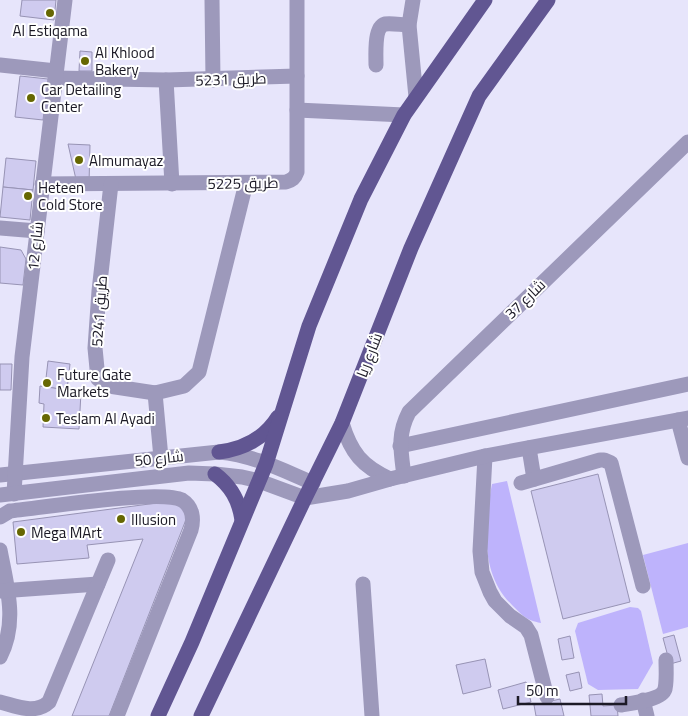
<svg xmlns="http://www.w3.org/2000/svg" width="688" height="716" font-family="Georgia,Cairo,serif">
	<rect width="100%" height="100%" fill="#e7e5fb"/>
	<!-- green -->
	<g fill="#beb3fc">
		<path d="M507,481L541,623C526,620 523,616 512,605C480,574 484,525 492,484Z"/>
		<path d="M688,543V627L663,634L643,555Z"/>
		<path d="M630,607L638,608L641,611L653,663L638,689L598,690L588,684L575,631L578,623Z"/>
	</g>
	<!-- building -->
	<g fill="#cfcbef" stroke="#9793b4">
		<path d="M22,0H56L54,20L20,16Z"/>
		<path d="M80,51L92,52V71H79Z"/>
		<path d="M20,76L48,79L43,120L15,117Z"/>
		<path d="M68,144L90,145L89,184H77Z"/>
		<path d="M6,158L36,161L33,190L3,187Z"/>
		<path d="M3,187L33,190L30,220L0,217Z"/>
		<path d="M0,247L21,250L26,259L23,285L0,283Z"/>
		<path d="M48,361L70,364L67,390L45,387Z"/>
		<path d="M0,364H12L11,390H0Z"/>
		<path d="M40,386L81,392L79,429L43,427L44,404L39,403Z"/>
		<path d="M598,474L630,602L563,619L531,491Z"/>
		<path d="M172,501L183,509L187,517L109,716H72L143,539L87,545L89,558L17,564L13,522Z"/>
		<path d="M674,635L681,661L670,664L663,638Z"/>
		<path d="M570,636L574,658L562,660L558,639Z"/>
		<path d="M485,659L491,687L463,694L456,665Z"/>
		<path d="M579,672L582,688L570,691L566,675Z"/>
		<path d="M526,682L531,702L503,709L498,690Z"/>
		<path d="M602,694L603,706L617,705L618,716H591L589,695Z"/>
		<path d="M560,699L564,716H536L534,705Z"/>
	</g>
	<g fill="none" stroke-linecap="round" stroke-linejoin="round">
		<!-- minor -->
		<g stroke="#9d99bb" stroke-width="15">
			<path d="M212,0L213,80"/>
			<path d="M413,0L409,25L416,97"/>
			<path d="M0,65L56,71"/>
			<path d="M376,65C376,55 374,27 385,24C392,23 402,25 409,25"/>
			<path d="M55,78L166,80L297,76"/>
			<path d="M166,80L172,184"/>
			<path d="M297,110L404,115"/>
			<path d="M42,184L286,182C292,180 295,178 297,172V0"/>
			<path d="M111,184L99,291L95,348L98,379L109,386L155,393L184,386L199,372L246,183"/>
			<path d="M0,228L37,231"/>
			<path d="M155,393L161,458"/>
			<path d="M678,420L688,458"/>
			<path d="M342,423C351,453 362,466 390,479"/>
			<path d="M400,446L688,384"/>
			<path d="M529,448L534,479"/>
			<path d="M485,456L480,551L482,572L490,592L495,601L510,616L526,627L531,635L547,697"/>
			<path d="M0,475L219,452C253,455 282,470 313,483"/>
			<path d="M404,476C401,451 397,435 409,412L688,142"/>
			<path d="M521,483L600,460H604L611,463L643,586"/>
			<path d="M14,494L22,357L65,0"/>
			<path d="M0,495L189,473L215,474L242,477L259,481L305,498L348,491L390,479L485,456L688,418"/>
			<path d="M0,517L10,511C40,508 161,489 182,500C193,507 194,519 191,530L117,716"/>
			<path d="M0,550C7,587 18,622 0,657"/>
			<path d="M363,584L372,716"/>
			<path d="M0,591L98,584"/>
			<path d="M643,700L647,716"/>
			<path d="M0,702C16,706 35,715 49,702L108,560"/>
			<path d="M621,705C632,703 662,700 665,689C667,680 666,669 666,660"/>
		</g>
		<!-- major -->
		<g stroke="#615692" stroke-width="15">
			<path d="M219,452C243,449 265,438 278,417"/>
			<path d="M215,474C231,486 239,500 242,520"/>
			<path d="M158,716L192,642L266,464L309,326L361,199L404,115L485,0"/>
			<path d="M201,716L305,498L342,423L411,248L479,96L548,0"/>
		</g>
	</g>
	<!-- markers -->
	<g fill="#666702" stroke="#fff" stroke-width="2">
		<circle cx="50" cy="13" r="5"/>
		<circle cx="85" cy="61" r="5"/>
		<circle cx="31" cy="98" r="5"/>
		<circle cx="79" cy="160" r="5"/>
		<circle cx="28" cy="196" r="5"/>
		<circle cx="47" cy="383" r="5"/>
		<circle cx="46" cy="418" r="5"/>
		<circle cx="121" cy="519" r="5"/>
		<circle cx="21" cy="532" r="5"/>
	</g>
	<g text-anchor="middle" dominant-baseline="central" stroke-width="4" stroke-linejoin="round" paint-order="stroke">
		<!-- poi labels -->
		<g font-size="15" fill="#1c1a26" stroke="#fff" text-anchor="start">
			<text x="50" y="30" text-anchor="middle">Al Estiqama</text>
			<text x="95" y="52">Al Khlood<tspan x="95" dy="17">Bakery</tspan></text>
			<text x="41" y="89">Car Detailing<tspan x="41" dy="17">Center</tspan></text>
			<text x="89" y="160">Almumayaz</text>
			<text x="38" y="187">Heteen<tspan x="38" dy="17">Cold Store</tspan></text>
			<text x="57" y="374">Future Gate<tspan x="57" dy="17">Markets</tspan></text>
			<text x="56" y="418">Teslam Al Ayadi</text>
			<text x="131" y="519">Illusion</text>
			<text x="31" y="532">Mega MArt</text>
		</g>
		<!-- street labels -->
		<g font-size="15" fill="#1c1a26" stroke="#fff">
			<text transform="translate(231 79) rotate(-2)">طريق 5231</text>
			<text transform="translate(243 183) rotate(-1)">طريق 5225</text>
			<text transform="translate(35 246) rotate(-84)">شارع 12</text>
			<text transform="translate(525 299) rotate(-44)">شارع 37</text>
			<text transform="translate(99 311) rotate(-86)">طريق 5241</text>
			<text transform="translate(369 355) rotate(-69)">شارع ريا</text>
			<text transform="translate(159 458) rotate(-6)">شارع 50</text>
		</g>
	</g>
	<!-- scale -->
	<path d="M518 696v8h108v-8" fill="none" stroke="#1c1a26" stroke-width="2.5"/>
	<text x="526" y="696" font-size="15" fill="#1c1a26" stroke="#ffffff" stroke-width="4" paint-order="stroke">50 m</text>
</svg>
